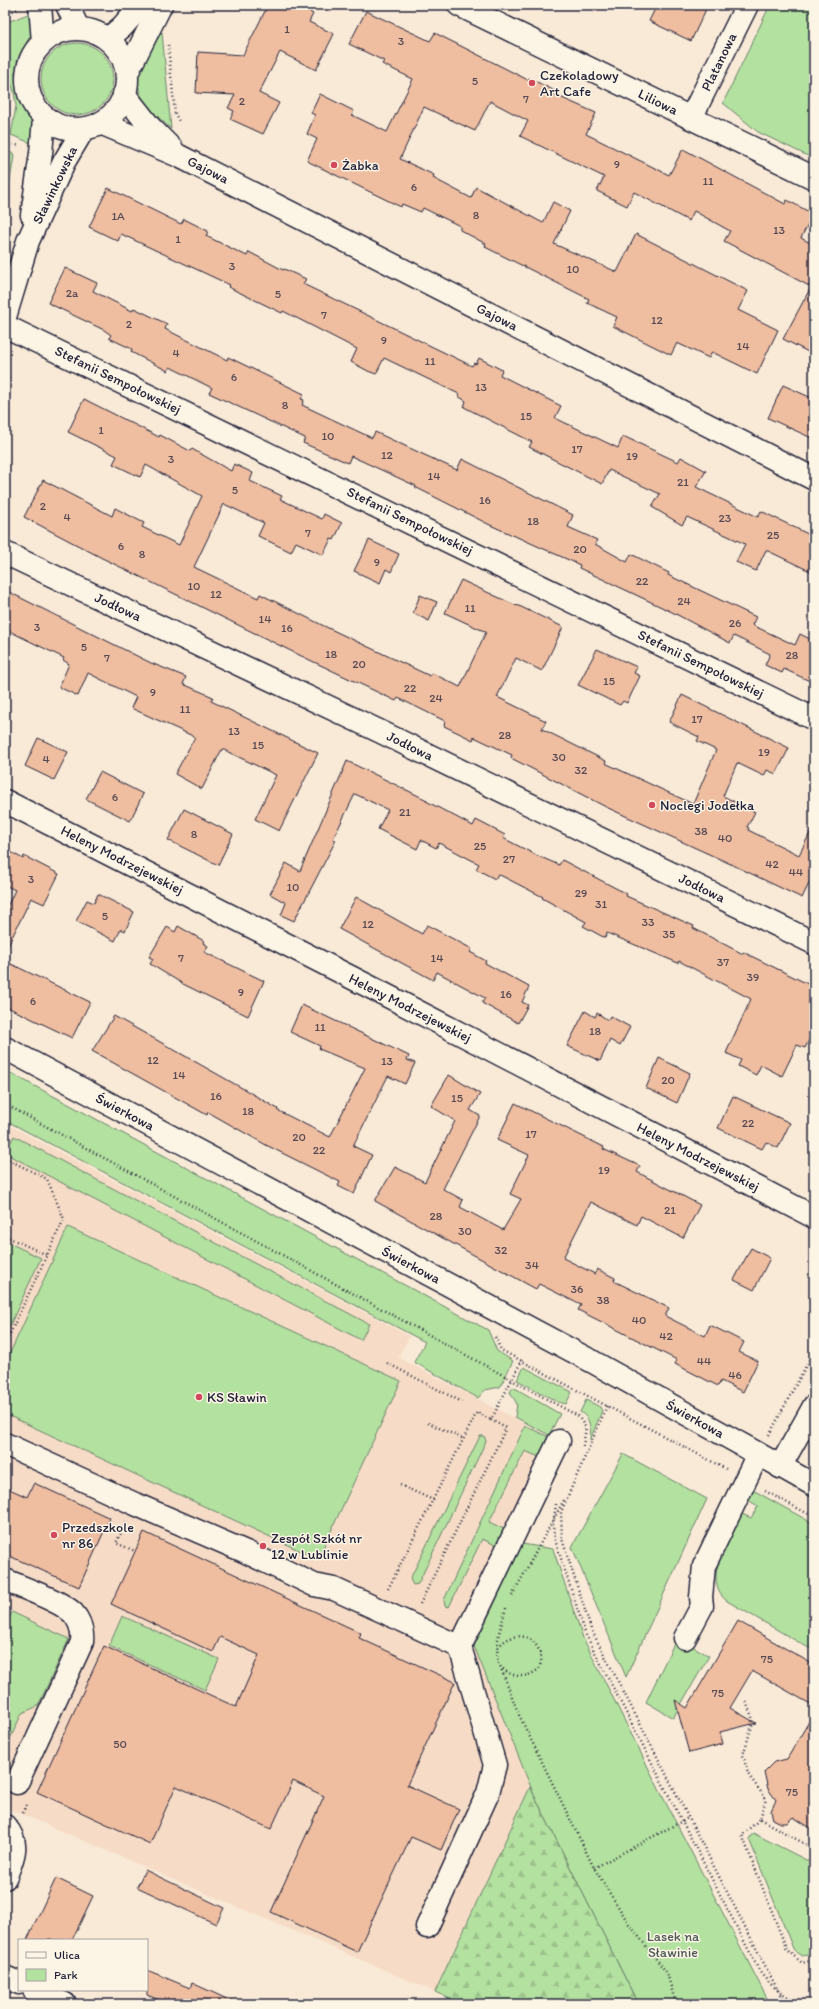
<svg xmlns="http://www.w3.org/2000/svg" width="819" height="2009" font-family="Itim,sans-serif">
	<defs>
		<pattern id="forest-firs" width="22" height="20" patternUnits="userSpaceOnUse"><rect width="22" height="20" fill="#b3e19f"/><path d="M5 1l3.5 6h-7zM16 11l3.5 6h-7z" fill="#9ac18a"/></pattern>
	</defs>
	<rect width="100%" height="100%" fill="#f9ead7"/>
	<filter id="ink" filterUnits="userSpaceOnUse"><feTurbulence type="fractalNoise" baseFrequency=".025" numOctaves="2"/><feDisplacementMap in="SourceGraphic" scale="8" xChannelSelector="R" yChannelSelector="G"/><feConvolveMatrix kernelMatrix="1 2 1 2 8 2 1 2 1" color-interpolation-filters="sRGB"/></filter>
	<g filter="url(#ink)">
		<!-- built -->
		<path fill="#f6dcc6" d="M5,1123L410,1336L398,1357L569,1447L474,1646L530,1787L435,1992L5,1807Z"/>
		<!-- green -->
		<g fill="#b3e19f" stroke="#6a826d">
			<path d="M770,5H814V159L758,132L723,103Z"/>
			<path d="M33,12L32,33L23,49L15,73L16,83L19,98L32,123L33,144L11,135L16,106L14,92L5,66V23Z"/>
			<path d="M162,32L171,129C162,120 150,111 143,100C129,75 149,52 162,32Z"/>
			<circle cx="77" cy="79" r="36"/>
			<path d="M6,152L13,153L14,156L5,211Z"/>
			<path d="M5,1070L488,1330L497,1351L513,1361L500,1387L485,1390L478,1398L414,1362L425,1342L5,1120Z"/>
			<path d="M14,1136L369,1324L361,1340L5,1153Z"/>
			<path d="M68,1227L401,1381L318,1559L5,1414V1364Z"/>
			<path d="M5,1241L41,1258L5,1336Z"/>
			<path d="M524,1367L572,1392L566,1404L558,1402L517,1380Z"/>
			<path d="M513,1387L560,1414L549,1435L515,1417L517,1404L510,1392Z"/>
			<path d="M586,1400L600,1407L602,1411L590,1440C591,1429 591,1418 580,1412Z"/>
			<path d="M525,1426L549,1437L539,1457L525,1451L489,1522L506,1530L498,1546L482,1539L449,1607L445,1606L444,1600Z"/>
			<path d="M480,1436H484L486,1441L418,1584L413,1585L410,1579Z"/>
			<path d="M623,1454L707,1499L626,1677L572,1547Z"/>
			<path d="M751,1489L814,1524V1651L727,1601C700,1581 730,1535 740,1513L751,1518L758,1506L746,1499Z"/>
			<path d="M522,1544L553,1549L583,1638L669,1809L770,2004H638L534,1795L474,1646Z"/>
			<path d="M12,1612L69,1639L38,1706L22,1713L5,1750V1629Z"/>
			<path d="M122,1616L219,1659L205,1690L109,1646Z"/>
			<path d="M677,1637L709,1656L673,1718L646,1702Z"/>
			<path d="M753,1833L814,1864L813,1954L802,1956L794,1951L749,1839Z"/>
		</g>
		<!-- forest -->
		<path fill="url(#forest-firs)" stroke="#6a826d" d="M530,1787L638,2004H461L435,1992Z"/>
		<!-- building -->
		<g fill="#efbda0" stroke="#22223b">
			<path d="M268,5H314L310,12L313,14L309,22L334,34L316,70L280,52L259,93L279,103L263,134L230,119L234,111L228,108L235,95L196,93L198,52L243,55Z"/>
			<path d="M657,5H708L691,41L649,21Z"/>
			<path d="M366,11L430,41L435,33L528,80L529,78L555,91L553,94L596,113L586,134L669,175L683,149L785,204L787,200L813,214L801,238L814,245V355L783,339L811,287L724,241L730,231L694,211L689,221L634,192L627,206L597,191L604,177L520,136L528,121L490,101L475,131L424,107L400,159L434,175L433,178L471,198L476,187L543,223L553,202L570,211L554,244L617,272L636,234L748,291L738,310L778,330L757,374L712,352L709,358L677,343L671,355L613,326L617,317L587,303L589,299L485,247L486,244L460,230V226L423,208L421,212L402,204L401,207L307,161L317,139L307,134L315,115L311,113L320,94L354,111L352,115L387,132L413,79L382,64L384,61L349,44Z"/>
			<path d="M108,188L181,224L184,219L208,231L206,236L247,256L249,252L283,270L284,269L306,279L303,284L472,366L474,363L476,364L479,358L502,370L500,375L561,406L555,418L618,448L623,436L678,462L681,457L706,471L696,487L758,517L761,511L814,537V573L766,550L756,571L736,562L745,544L687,517L682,525L652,507L660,494L609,470L602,484L529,447L532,442L464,407L466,401L458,396L459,394L384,358L376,374L368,371L351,362L357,349L283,311L282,313L228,287L230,285L121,234L118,241L89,227Z"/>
			<path d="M65,268L97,283L93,291L132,311L134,308L167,324L165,329L227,360L228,357L304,394L301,399L304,400L302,405L372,438L375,432L457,470L462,459L573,515L568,527L597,540L595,544L627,562L631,554L669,573L668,575L756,617L752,625L795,645L800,634L814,641V683L784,669L782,673L765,665L770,654L734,636L730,643L672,612L579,568L580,565L490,525L415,487L416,486L351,456L348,463L303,443L305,438L209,393L212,388L170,367L168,371L131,352L132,349L109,338L111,335L104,330L48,303Z"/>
			<path d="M783,385L814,399V439L768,418Z"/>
			<path d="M84,399L159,437L160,435L190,451L192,449L231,471L234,464L253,473L250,481L282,496L280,499L322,519L324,514L342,523L334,540L331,539L323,555L296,542L291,552L258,536L264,523L224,504L194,567L258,598L260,594L324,626L430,676L432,673L460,687L486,632L445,613L461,580L517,606V605L563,627L542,671L516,658L497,697L546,721L542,729L606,761L605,763L693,804L716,750L697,741L699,737L669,722L682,695L789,748L776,774L767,770L764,776L737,763L723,796L755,812L747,827L749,828L748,830L799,855L814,825V873L802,898L735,866L606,807L511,758L512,755L474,737L473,740L444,726L445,721L398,698L396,701L293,652L102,558L24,517L43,480L112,516L115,508L144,523L142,527L179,545L202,496L146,465L140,477L113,464L117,456L68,432Z"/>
			<path d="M369,540L399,554L391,572L386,569L380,583L354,571Z"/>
			<path d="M5,590L151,663L186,677L183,684L213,697L211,701L318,753L279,831L255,819L276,775L222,749L202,789L175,774L195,737L131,708L136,697L88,673L78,696L59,687L69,664L63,660L64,658L5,629Z"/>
			<path d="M420,595L437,602L429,621L413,613Z"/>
			<path d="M597,649L637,667L634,673L640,676L627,703L623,701L620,705L578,685Z"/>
			<path d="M38,738L68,752L54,780L25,766Z"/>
			<path d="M347,761L427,800L426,801L473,826L476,820L505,835L503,838L536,855L559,865L562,860L627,894L626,896L694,926L693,928L743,954V952L814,987V1030L805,1048L797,1045L782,1076L761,1065L756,1075L738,1066L741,1060L726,1053L751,999L679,961L678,963L607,933L605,938L583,926L586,922L542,898L543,897L498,874L495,879L476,869L479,864L439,843L436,848L421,840L417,849L378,829L388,810L355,794L333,839L336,840L294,921L281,915L286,903L270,894L286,863L300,871Z"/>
			<path d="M100,772L143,794L130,821L86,799Z"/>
			<path d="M184,809L233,834L218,865L168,840Z"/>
			<path d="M11,852L23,859L24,856L59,874L44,904L31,898L5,952V911L15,890L5,885V864Z"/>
			<path d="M98,894L134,912L125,931L121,929L115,941L76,921L87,900L94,903Z"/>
			<path d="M356,897L422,934L427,925L472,949L470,952L486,961L485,963L529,987L522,1002L528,1005L518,1023L482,1003L485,998L437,972L433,980L339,929Z"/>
			<path d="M178,926L204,941L203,943L208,946L204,952L264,981L248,1016L183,984L150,964L153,959L149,957L167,927L175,932Z"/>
			<path d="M5,961L90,1002L72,1038L5,1006Z"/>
			<path d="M302,1005L409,1056L407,1060L415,1063L405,1084L388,1076L353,1146L372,1155L354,1194L338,1186L340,1182L266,1145L208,1112L207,1115L92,1051L114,1016L249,1092L278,1109L277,1110L330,1137L365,1068L319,1049L320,1046L290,1032Z"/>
			<path d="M585,1011L595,1017L597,1013L608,1020L610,1016L630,1027L620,1046L610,1040L600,1061L567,1046Z"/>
			<path d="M659,1058L690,1073L677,1103L646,1088Z"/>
			<path d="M449,1075L480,1094L470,1110L480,1116L443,1189L463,1200L460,1207L503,1230L521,1199L510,1194L529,1155L497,1140L515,1103L604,1147L603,1149L640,1166L637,1172L700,1205L683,1238L641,1216L637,1225L591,1202L563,1258L595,1274L597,1269L615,1278L614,1281L669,1308L665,1316L705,1336L710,1325L744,1342L739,1352L758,1361L743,1392L721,1381L718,1386L675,1364L677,1360L578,1310L581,1305L539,1284L536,1289L375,1201L395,1167L425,1182L455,1121L431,1106Z"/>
			<path d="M733,1096L790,1123L778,1148L766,1142L762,1149L718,1128Z"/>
			<path d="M751,1248L770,1258L754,1290L734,1280Z"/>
			<path d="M34,1483L110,1518L79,1587L5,1554V1487L27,1497Z"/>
			<path d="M144,1532L361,1633L359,1638L455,1682L407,1785L459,1809L441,1850L411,1837L357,1952L271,1912L324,1796L293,1781L271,1829L176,1786L150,1844L37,1792L104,1646L236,1707L259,1655L220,1637L213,1652L111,1604Z"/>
			<path d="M738,1621L814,1665V1706L752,1671L730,1708L756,1723L720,1732L723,1744L689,1753L675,1700L687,1708Z"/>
			<path d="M814,1713V1830L793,1817L787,1823H781L773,1819L771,1811L776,1800L768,1789L764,1772L774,1762L787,1759Z"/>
			<path d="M145,1870L224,1908L216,1924L137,1887Z"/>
			<path d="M56,1878L93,1896L72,1940H27Z"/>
			<path d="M147,1970L190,1988L192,1983L238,2004H169L147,1995Z"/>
		</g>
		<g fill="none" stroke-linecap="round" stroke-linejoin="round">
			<defs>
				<g id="minor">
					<path d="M40,5L43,42"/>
					<path d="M67,5L78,28"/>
					<path d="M459,5L814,178"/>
					<circle cx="77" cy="79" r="50"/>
					<path d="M108,39L123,26L141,5"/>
					<path d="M127,73L161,5"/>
					<path d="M124,94L150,127L172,149"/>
					<path d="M691,118L747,5"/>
					<path d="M103,124L179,156L814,479"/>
					<path d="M32,215L41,153L44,119"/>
					<path d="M5,317L28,241L64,162L83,130"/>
					<path d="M5,326L814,719"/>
					<path d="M5,553L379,731L814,943"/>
					<path d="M5,801L380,992L814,1217"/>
					<path d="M5,1048L595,1363L814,1485"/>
					<path d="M5,1444L135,1504L246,1552L314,1585L334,1589L460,1647"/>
					<path d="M780,1467L814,1406"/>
					<path d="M5,1580C23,1588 59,1600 73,1613C80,1621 83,1632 82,1642L17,1783"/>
					<path d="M685,1638L702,1606L701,1597L704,1566L758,1454"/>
					<path d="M5,1826C21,1844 13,1858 5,1878"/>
					<path d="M427,1927L488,1793L495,1765L460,1647L559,1441"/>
					<path d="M5,1977L19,1983"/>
					<path d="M34,1990L65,2004"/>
				</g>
			</defs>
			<!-- minor casing -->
			<use href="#minor" stroke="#22223b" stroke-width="25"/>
			<!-- path -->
			<g stroke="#22223b" stroke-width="2.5" stroke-dasharray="1 3" stroke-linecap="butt">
				<path d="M5,14L18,9"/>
				<path d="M168,45L175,114L180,123"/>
				<path d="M9,143L20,146"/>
				<path d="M5,232L8,217"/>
				<path d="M5,363L8,354"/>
				<path d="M5,1104L578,1416L586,1428L583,1446"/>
				<path d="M5,1158L47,1179L64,1219L5,1344"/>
				<path d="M5,1236L47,1255"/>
				<path d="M495,1337L501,1350L726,1469"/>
				<path d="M387,1363L462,1402"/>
				<path d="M607,1406L561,1512L562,1539L591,1629L785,2004"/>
				<path d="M428,1423L464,1439"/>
				<path d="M769,1435L814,1351"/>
				<path d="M400,1485L433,1500"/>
				<path d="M765,1491L814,1517"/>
				<path d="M556,1504L553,1525L555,1540L586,1635L760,1972C771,1987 784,1995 800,2004"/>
				<path d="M126,1523L116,1543L135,1551"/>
				<path d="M388,1589L477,1412L491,1420"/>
				<path d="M512,1596L564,1500"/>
				<path d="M420,1604L506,1428L491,1420L522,1360"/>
				<path d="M506,1608L498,1637L497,1658L519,1715L594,1868L629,1924L667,1973L676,2004"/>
				<path d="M498,1647C513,1630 536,1633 541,1657C542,1660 540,1666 539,1669C526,1679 513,1678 502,1668"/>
				<path d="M746,1702L752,1717V1726L743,1755L748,1774L766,1799L760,1819L742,1835L787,1950L802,1963L814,1960"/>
				<path d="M23,1813L28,1803"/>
				<path d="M760,1819L814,1849"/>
				<path d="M594,1868L688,1818"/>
			</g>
			<!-- minor -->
			<use href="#minor" stroke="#fcf5e5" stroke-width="22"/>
		</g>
	</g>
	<!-- markers -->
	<g fill="#d1495b" stroke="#fcf5e5" stroke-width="1.5">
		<circle cx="532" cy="83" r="4"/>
		<circle cx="334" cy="165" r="4"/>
		<circle cx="652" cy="805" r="4"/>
		<circle cx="199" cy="1397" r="4"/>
		<circle cx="54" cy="1535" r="4"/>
		<circle cx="263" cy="1546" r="4"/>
	</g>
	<g text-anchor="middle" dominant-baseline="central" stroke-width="3" stroke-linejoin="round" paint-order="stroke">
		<!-- number labels -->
		<g font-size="12" fill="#554954">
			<text x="287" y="29">1</text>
			<text x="401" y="41">3</text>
			<text x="475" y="81">5</text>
			<text x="526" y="99">7</text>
			<text x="242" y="101">2</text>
			<text x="617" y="164">9</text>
			<text x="708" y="181">11</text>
			<text x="414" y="187">6</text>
			<text x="476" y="215">8</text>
			<text x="118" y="216">1A</text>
			<text x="779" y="230">13</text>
			<text x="178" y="239">1</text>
			<text x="232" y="266">3</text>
			<text x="573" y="269">10</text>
			<text x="72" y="293">2a</text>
			<text x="278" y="294">5</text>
			<text x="324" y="315">7</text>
			<text x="657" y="320">12</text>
			<text x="129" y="324">2</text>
			<text x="384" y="340">9</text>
			<text x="743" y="346">14</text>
			<text x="176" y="353">4</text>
			<text x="430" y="361">11</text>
			<text x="234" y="377">6</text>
			<text x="481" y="387">13</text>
			<text x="285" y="405">8</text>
			<text x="526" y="416">15</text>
			<text x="101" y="430">1</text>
			<text x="328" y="436">10</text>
			<text x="577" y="449">17</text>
			<text x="387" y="455">12</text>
			<text x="632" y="456">19</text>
			<text x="171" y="459">3</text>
			<text x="434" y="476">14</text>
			<text x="683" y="482">21</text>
			<text x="235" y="490">5</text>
			<text x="485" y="500">16</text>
			<text x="43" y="506">2</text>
			<text x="67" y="517">4</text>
			<text x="725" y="518">23</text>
			<text x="533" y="521">18</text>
			<text x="308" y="533">7</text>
			<text x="773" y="535">25</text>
			<text x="121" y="546">6</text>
			<text x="580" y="549">20</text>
			<text x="142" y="554">8</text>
			<text x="377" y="562">9</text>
			<text x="642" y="581">22</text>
			<text x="194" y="586">10</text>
			<text x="216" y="594">12</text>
			<text x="684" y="601">24</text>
			<text x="470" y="608">11</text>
			<text x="265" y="619">14</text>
			<text x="735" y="623">26</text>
			<text x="37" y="627">3</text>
			<text x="287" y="628">16</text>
			<text x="84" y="647">5</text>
			<text x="331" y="654">18</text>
			<text x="792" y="655">28</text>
			<text x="107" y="658">7</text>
			<text x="359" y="664">20</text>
			<text x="609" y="681">15</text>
			<text x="410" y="688">22</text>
			<text x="153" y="692">9</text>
			<text x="436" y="698">24</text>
			<text x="185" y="709">11</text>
			<text x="697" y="719">17</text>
			<text x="234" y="731">13</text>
			<text x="505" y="735">28</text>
			<text x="258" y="745">15</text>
			<text x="764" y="752">19</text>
			<text x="559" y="757">30</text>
			<text x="46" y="759">4</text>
			<text x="581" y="770">32</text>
			<text x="115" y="797">6</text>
			<text x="405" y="812">21</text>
			<text x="701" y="831">38</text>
			<text x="194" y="834">8</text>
			<text x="725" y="838">40</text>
			<text x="480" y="846">25</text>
			<text x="509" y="859">27</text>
			<text x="772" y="864">42</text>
			<text x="796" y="872">44</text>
			<text x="31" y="879">3</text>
			<text x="293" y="887">10</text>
			<text x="581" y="893">29</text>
			<text x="601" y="904">31</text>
			<text x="105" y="916">5</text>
			<text x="648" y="922">33</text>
			<text x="368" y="924">12</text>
			<text x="669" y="934">35</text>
			<text x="181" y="958">7</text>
			<text x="437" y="958">14</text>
			<text x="723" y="962">37</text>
			<text x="753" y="977">39</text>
			<text x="241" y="992">9</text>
			<text x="506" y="994">16</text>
			<text x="33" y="1001">6</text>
			<text x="320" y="1027">11</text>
			<text x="595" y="1031">18</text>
			<text x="153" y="1060">12</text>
			<text x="387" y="1061">13</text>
			<text x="179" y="1075">14</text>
			<text x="668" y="1080">20</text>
			<text x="216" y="1096">16</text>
			<text x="457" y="1098">15</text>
			<text x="248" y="1111">18</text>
			<text x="748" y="1123">22</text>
			<text x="531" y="1134">17</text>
			<text x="299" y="1137">20</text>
			<text x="319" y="1150">22</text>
			<text x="604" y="1170">19</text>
			<text x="670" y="1210">21</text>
			<text x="436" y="1216">28</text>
			<text x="465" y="1231">30</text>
			<text x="501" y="1250">32</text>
			<text x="532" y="1265">34</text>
			<text x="577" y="1289">36</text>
			<text x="603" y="1300">38</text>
			<text x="639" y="1320">40</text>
			<text x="666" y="1336">42</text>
			<text x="704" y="1361">44</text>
			<text x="735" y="1375">46</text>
			<text x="767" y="1659">75</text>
			<text x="718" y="1693">75</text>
			<text x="120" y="1744">50</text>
			<text x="792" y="1792">75</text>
		</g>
		<!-- street labels -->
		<g font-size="14" fill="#22223b" stroke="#fcf5e5">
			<text transform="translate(719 62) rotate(-64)">Platanowa</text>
			<text transform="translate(658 102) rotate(26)">Liliowa</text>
			<text transform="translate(208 170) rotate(27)">Gajowa</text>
			<text transform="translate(55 185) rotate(-64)">Sławinkowska</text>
			<text transform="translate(497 317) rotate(27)">Gajowa</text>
			<text transform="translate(118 380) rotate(26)">Stefanii Sempołowskiej</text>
			<text transform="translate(410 521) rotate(26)">Stefanii Sempołowskiej</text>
			<text transform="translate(118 607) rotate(25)">Jodłowa</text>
			<text transform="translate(701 664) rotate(26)">Stefanii Sempołowskiej</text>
			<text transform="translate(410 746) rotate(26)">Jodłowa</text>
			<text transform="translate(122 860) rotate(27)">Heleny Modrzejewskiej</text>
			<text transform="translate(702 888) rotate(26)">Jodłowa</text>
			<text transform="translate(410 1008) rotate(27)">Heleny Modrzejewskiej</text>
			<text transform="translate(125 1112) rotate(28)">Świerkowa</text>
			<text transform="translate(698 1157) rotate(27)">Heleny Modrzejewskiej</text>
			<text transform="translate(411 1265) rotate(28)">Świerkowa</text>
			<text transform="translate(695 1419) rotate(29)">Świerkowa</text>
		</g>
		<!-- poi labels -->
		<g font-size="14" fill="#22223b" stroke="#fcf5e5" text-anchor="start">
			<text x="540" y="75">Czekoladowy<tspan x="540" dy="16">Art Cafe</tspan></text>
			<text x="342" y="165">Żabka</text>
			<text x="660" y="805">Noclegi Jodełka</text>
			<text x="207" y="1397">KS Sławin</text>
			<text x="62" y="1527">Przedszkole<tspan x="62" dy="16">nr 86</tspan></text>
			<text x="271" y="1538">Zespół Szkół nr<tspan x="271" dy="16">12 w Lublinie</tspan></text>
		</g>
		<!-- park labels -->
		<g font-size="14" fill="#4e5b59" stroke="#fcf5e5">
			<text x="673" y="1936">Lasek na<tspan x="673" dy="16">Sławinie</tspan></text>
		</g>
	</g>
	<!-- margin -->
	<rect width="819" height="2009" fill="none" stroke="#fcf5e5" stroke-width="20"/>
	<rect x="10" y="10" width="799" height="1989" fill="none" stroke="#22223b" stroke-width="1.5" filter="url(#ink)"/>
	<!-- legend -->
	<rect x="18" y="1939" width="130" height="52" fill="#fcf5e5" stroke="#a5a1a1"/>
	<rect x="26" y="1952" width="20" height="6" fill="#fcf5e5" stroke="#a5a1a1"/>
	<text x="54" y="1959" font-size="12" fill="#22223b">Ulica</text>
	<rect x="26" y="1969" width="20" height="12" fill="#b3e19f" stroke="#a5a1a1"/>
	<text x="54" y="1979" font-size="12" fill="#22223b">Park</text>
</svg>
